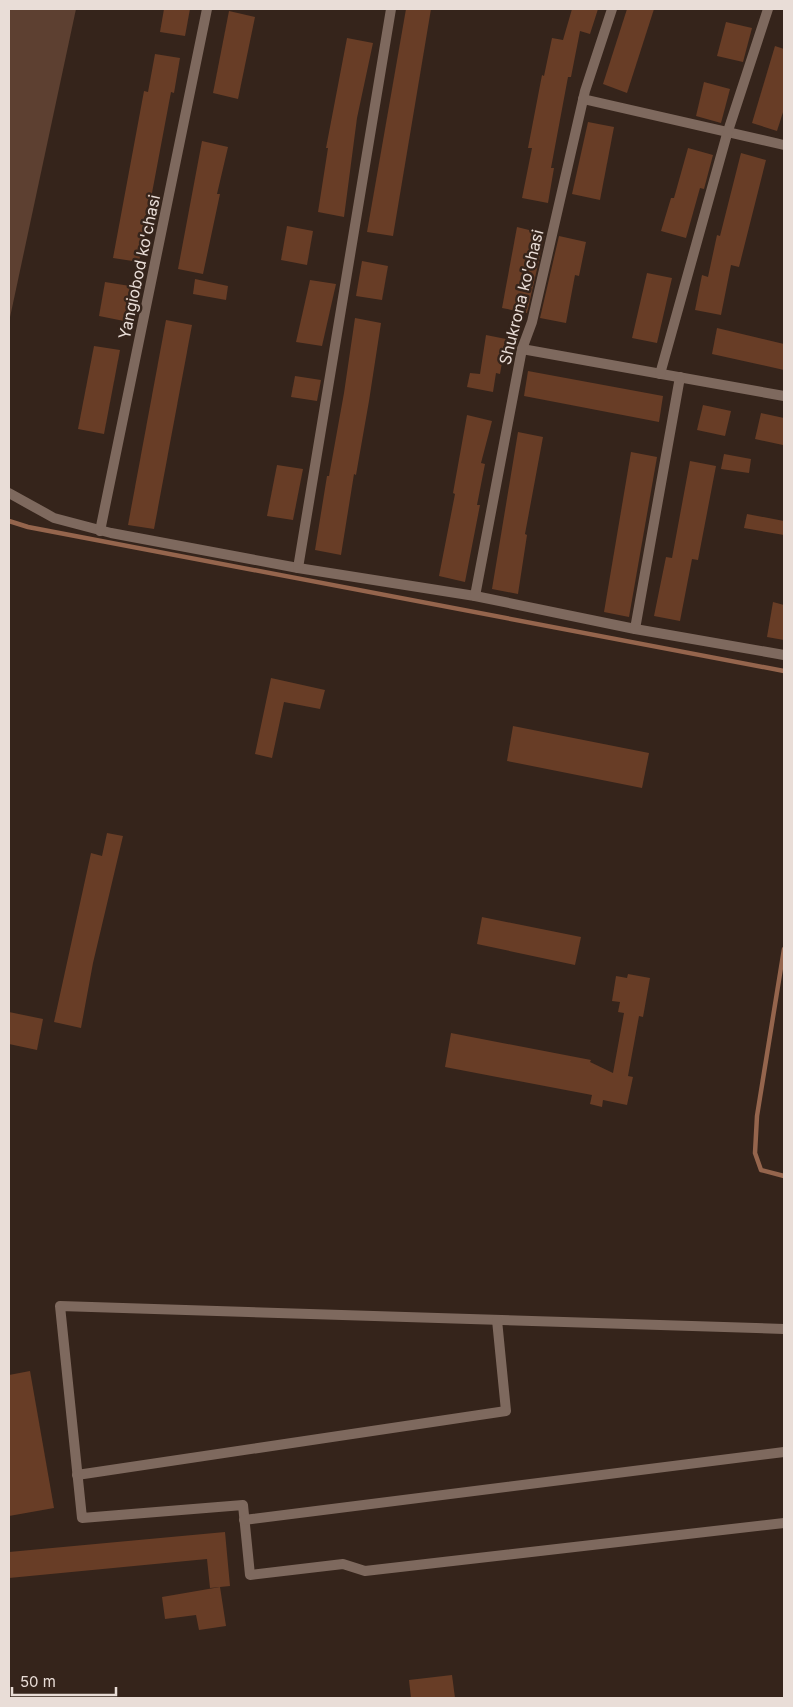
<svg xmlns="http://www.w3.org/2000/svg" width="793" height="1707" font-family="Inter,sans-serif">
	<rect width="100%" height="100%" fill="#35241b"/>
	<!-- green -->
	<path fill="#5d4031" d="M9,9H76L9,322Z"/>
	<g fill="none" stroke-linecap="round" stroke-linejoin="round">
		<!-- stream -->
		<g stroke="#95654d" stroke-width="4.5">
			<path d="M9,521L28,527L784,671"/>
			<path d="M784,949L757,1116L755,1153L761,1170L784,1176"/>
		</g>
	</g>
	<!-- building -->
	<g fill="#683d26">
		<path d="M164,9H190L185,36L160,32Z"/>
		<path d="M406,9H431L393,236L367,232Z"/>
		<path d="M572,9H598L590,34L580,31L571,77H568L551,168H554L548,203L522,198L532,148H528L542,75L544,76L552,38L563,40Z"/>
		<path d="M627,9H654L627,93L603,84Z"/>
		<path d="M229,11L255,17L238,99L213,93Z"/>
		<path d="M726,22L752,28L743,62L717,56Z"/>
		<path d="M347,38L373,43L357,118L344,217L318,212L328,148H326Z"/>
		<path d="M775,46L784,49V109L777,131L752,123Z"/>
		<path d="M155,54L180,58L174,93L171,92L139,262L113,258L144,91L148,92Z"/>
		<path d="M704,82L730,89L721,123L696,116Z"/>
		<path d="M588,122L614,127L600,200L572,194Z"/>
		<path d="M202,141L228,147L217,194H220L203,274L178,269Z"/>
		<path d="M688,148L713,155L704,189L700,188L686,238L661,231L671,198H674Z"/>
		<path d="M741,153L766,160L739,267L731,265L721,315L695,310L702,275L708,277L717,235L720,236Z"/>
		<path d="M287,226L313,231L307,265L281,260Z"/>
		<path d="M517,227L545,234L527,313L502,308Z"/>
		<path d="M559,236L586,242L579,276L575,275L566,323L540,318Z"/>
		<path d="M362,261L388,266L382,300L356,296Z"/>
		<path d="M647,273L672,278L657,343L632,338Z"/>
		<path d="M195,279L228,286L226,300L193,294Z"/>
		<path d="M310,280L336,284L322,346L296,342Z"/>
		<path d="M105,282L130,286L124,321L99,316Z"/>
		<path d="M355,318L381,323L369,401L356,475L354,474L341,555L315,550L327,476H329L344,393Z"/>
		<path d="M166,320L192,325L154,529L128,525Z"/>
		<path d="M717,328L784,344V370L712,354Z"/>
		<path d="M486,335L506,339L500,374L496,373L493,392L467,387L470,373L480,374Z"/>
		<path d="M94,346L120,350L104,434L78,429Z"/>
		<path d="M528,371L663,396L659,422L524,396Z"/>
		<path d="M295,376L321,380L317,401L291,397Z"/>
		<path d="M703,405L731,411L725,436L697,430Z"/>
		<path d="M761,413L784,418L783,445L755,439Z"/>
		<path d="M467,415L492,421L481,463L485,464L477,505H480L465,582L439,576L455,494L453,493Z"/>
		<path d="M518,432L543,437L525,534L527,535L518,594L492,589Z"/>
		<path d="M631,452L657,457L629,617L604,612Z"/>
		<path d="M724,454L751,459L749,473L721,469Z"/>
		<path d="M690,461L716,466L698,560L692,559L680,621L654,616L666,557L672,558Z"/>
		<path d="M277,465L303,469L293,520L267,516Z"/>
		<path d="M747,514L784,521V535L744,528Z"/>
		<path d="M773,602L784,605V640L767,637Z"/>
		<path d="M271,678L325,690L320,709L284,702L272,758L255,754Z"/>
		<path d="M513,726L649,753L642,788L507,761Z"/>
		<path d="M107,833L123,836L93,963L81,1028L54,1022L91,853L102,856Z"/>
		<path d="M482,917L581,937L575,965L477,944Z"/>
		<path d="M628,974L650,978L643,1017L639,1016L628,1076L633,1077L627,1105L603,1100L602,1107L590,1104L592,1095L445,1067L451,1033L591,1060L590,1062L613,1073L624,1013L618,1012L620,1002L612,1001L616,976L627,978Z"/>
		<path d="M9,1012L43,1019L37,1050L9,1044Z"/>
		<path d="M30,1371L54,1508L9,1516V1375Z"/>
		<path d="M225,1532L230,1586L210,1588L207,1559L9,1578V1552Z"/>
		<path d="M220,1587L226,1626L199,1630L196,1615L165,1619L162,1597Z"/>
		<path d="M452,1675L455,1698H411L409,1680Z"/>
	</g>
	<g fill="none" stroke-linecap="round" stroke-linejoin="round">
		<!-- minor -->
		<g stroke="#7e695e" stroke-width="10">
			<path d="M583,99L784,145"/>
			<path d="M522,349L784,396"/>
			<path d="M660,374L727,134L768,9"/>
			<path d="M9,493L54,518L111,533L298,568L475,596L635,629L784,655"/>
			<path d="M100,531L207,9"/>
			<path d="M298,568L391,9"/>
			<path d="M475,596L522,349L532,322L585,91L612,9"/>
			<path d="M635,629L680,377"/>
			<path d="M784,1329L60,1306L82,1518L243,1505L250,1575L343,1564L365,1571L784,1523"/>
			<path d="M77,1475L506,1411L497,1320"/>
			<path d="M244,1520L784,1452"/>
		</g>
	</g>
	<g text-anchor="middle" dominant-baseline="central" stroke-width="5" stroke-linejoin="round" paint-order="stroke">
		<!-- street labels -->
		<g font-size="16" fill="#e9ddd7" stroke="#35241b">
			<text transform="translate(139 267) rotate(-78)">Yangiobod ko'chasi</text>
			<text transform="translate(521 297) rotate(-76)">Shukrona ko'chasi</text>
		</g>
	</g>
	<!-- border -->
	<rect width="793" height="1707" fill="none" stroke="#e9ddd7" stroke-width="20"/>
	<!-- scale -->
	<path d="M12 1687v8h104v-8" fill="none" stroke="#e9ddd7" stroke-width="2.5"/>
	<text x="20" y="1687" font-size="15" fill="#e9ddd7" stroke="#35241b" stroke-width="4" paint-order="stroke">50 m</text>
</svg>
